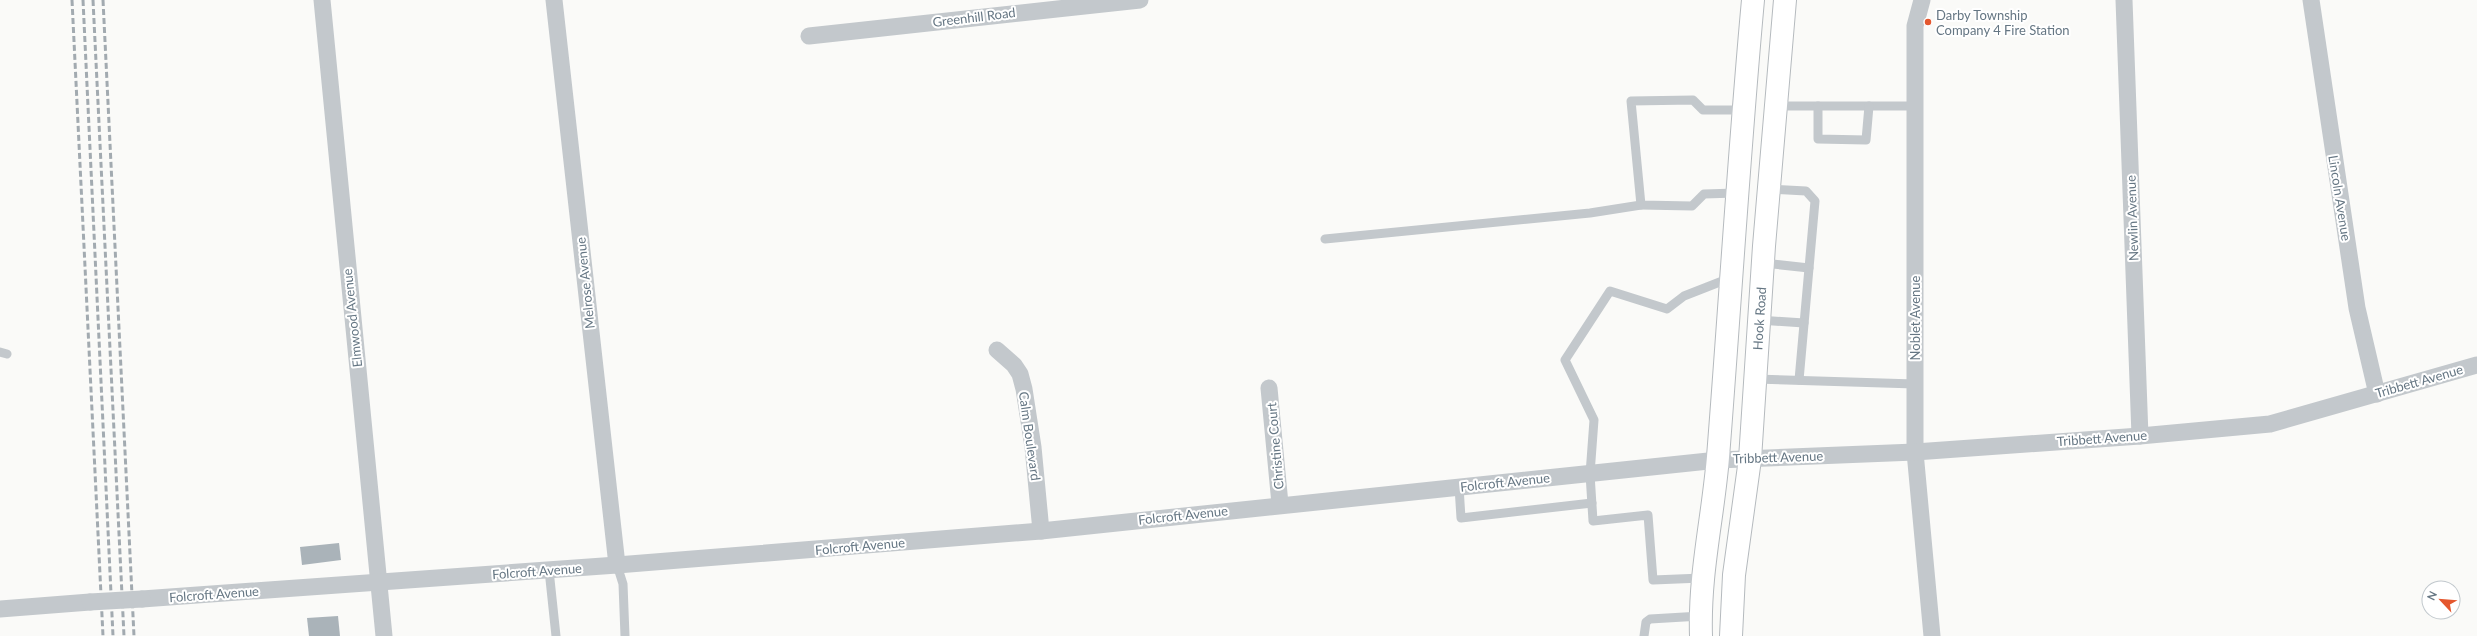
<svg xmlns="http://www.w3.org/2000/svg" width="2477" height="636" font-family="Lato,sans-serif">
	<rect width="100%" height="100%" fill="#fafaf8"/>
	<!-- building -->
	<g fill="#aab3b9">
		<path d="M339,543L341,560L302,565L300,547Z"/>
		<path d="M338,616L340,636H309L307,618Z"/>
	</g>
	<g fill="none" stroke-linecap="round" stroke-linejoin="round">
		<defs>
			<g id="primary">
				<path d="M1701,636C1699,573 1713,518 1718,457C1730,305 1739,152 1753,0"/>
				<path id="s1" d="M1731,636L1734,575L1750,459L1764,246L1785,0"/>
			</g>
		</defs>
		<!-- primary casing -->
		<use href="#primary" stroke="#b5babe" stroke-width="24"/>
		<!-- lane -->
		<g stroke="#c3c8cc" stroke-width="9">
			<path d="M1776,106H1915"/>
			<path d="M1818,106V139L1866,140L1869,106"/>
			<path d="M1769,189L1806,191L1815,201L1799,380"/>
			<path d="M1736,193L1704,194L1692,206L1641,205L1631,101L1693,100L1703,110H1743"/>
			<path d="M1325,239L1590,213L1641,205"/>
			<path d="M1763,263L1809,268"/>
			<path d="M1759,320L1804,323"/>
			<path d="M0,352L7,354"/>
			<path d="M1755,379L1915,384"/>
			<path d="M1459,487L1461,518L1592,503"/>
			<path d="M617,565L623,584L625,636"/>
			<path d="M549,570L556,636"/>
			<path d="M1702,578L1653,580L1648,515L1593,521L1590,474L1594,420L1565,360L1610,291L1667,309L1684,296L1730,278"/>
			<path d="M1644,636L1646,622L1650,619L1701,616"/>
		</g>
		<!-- street -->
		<g stroke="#c3c8cc" stroke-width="17">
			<path d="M322,0L384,636"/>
			<path d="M554,0L617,565"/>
			<path d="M1922,0L1915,26V452L1932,636"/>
			<path d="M2124,0L2140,436"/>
			<path d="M2311,0L2357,308L2377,394"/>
			<path d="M809,36L1140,0"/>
			<path d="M997,350L1014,365L1020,374L1024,389L1033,447L1041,531"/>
			<path d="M1269,388L1280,504"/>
			<path d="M142,599L617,565L1041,531L1718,460L1915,452L2140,436L2270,424L2477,365"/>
			<path d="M0,609L90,602"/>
		</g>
		<!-- primary -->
		<use href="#primary" stroke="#fff" stroke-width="22"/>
		<!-- rail -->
		<g stroke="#a2aab0" stroke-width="3" stroke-dasharray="6 3" stroke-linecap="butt">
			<path d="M72,0L103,636"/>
			<path d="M83,0L113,636"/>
			<path d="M93,0L124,636"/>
			<path d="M103,0L134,636"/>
		</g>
		<!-- street-bridge -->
		<path stroke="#c3c8cc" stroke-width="17" d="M90,602L142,599"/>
	</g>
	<!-- markers -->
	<circle fill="#e4572e" stroke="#fff" stroke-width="1.5" cx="1928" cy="22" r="4"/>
	<g text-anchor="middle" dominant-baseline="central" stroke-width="4" stroke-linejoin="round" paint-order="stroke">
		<!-- poi labels -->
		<g font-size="13" fill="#657683" stroke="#fff" text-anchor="start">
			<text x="1936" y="15">Darby Township<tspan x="1936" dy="15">Company 4 Fire Station</tspan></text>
		</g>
		<!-- street labels -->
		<g font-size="13" fill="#657683" stroke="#fff">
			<text transform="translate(974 17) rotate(-7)">Greenhill Road</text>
			<text transform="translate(2340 198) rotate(81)">Lincoln Avenue</text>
			<text transform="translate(2132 218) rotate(-92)">Newlin Avenue</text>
			<text transform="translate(585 283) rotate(-96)">Melrose Avenue</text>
			<text transform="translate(352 318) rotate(-96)">Elmwood Avenue</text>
			<text stroke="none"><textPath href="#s1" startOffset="319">Hook Road</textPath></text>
			<text transform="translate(1915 318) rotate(-90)">Noblet Avenue</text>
			<text transform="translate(2419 381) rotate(-16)">Tribbett Avenue</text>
			<text transform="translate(1030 436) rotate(82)">Calm Boulevard</text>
			<text transform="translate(2102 438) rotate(-4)">Tribbett Avenue</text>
			<text transform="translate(1275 446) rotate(-95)">Christine Court</text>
			<text transform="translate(1778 457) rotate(-2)">Tribbett Avenue</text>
			<text transform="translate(1505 482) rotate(-6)">Folcroft Avenue</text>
			<text transform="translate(1183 515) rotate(-6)">Folcroft Avenue</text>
			<text transform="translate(860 546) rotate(-5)">Folcroft Avenue</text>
			<text transform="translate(537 571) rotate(-4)">Folcroft Avenue</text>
			<text transform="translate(214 594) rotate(-4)">Folcroft Avenue</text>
		</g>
	</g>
	<!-- north arrow -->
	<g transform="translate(2441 600) rotate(296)"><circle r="19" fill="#ffffff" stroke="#c1c8cd"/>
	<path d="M0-3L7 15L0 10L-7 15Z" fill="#e4572e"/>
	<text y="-6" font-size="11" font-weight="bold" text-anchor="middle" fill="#657683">N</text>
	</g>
</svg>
